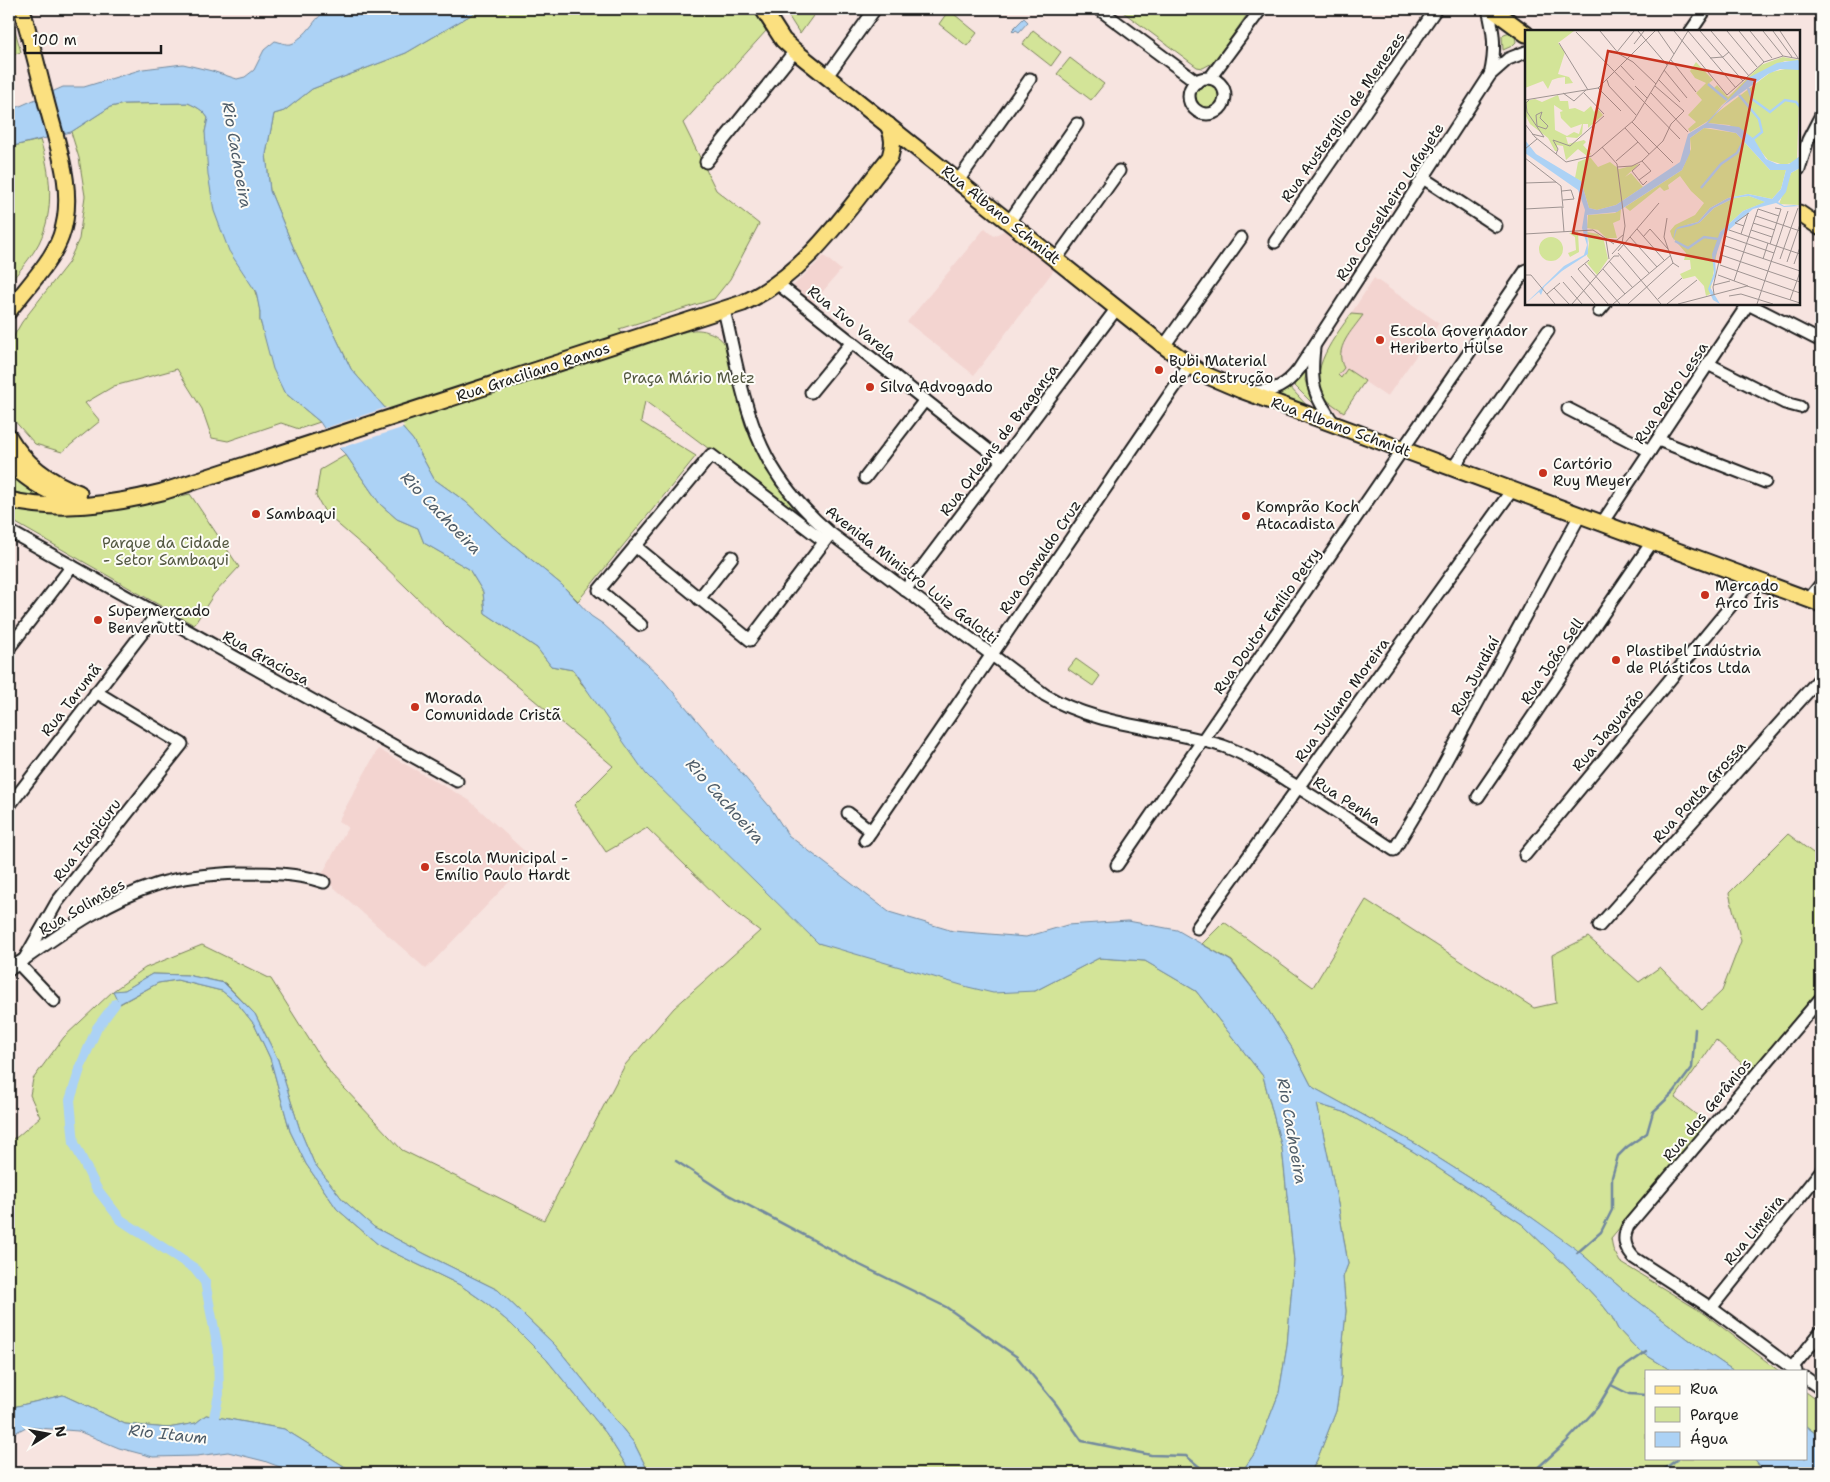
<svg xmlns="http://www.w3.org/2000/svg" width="1830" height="1482" font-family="'Shantell Sans',sans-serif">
	<rect width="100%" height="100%" fill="#f7e4e0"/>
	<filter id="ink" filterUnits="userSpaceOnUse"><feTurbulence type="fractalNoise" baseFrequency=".02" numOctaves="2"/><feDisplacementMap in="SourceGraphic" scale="10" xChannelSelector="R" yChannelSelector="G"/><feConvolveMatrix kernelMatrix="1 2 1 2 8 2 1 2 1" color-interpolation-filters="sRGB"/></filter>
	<g filter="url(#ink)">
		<!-- built -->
		<g fill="#f3d4d0">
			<path d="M985,228L994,236L1005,230L1054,270L974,375L907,322Z"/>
			<path d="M824,256L841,270L813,303L793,286Z"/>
			<path d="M1374,278L1439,323L1387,397L1365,382L1341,416L1327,402L1323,394L1320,384V365L1323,357Z"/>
			<path d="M378,749L469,800L532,858L426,969L321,876L348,827L338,821Z"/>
		</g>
		<!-- green -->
		<g fill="#d3e498" stroke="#78805a">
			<path d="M9,9L21,52L9,56Z"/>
			<path d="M481,9H753L766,31L683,123L716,190L759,224L730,279L714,299L619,329L633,349C651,343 669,335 688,331C702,327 720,334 727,347C737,368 737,402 745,425C757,458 782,483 796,514L645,401L641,422L696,456L578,601L562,585L498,532L466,502L434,479L413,440L351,369L294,249L270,191L266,154L274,114L284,111L312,89L406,53Z"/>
			<path d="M784,9H818L800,34Z"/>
			<path d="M1119,9H1225L1228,11L1251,9L1214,62L1203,68L1197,67Z"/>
			<path d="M949,10L977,33L967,46L939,24Z"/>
			<path d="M1033,30L1061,52L1051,66L1023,44Z"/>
			<path d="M1510,32L1515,35L1516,42L1512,46L1503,50L1502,36L1504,34Z"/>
			<path d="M1070,58L1104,84L1091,100L1057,74Z"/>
			<circle cx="1207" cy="96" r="15"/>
			<path d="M188,103C197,107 203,110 208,118L205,132L247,275C255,290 261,303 260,321L284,392L320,422L299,429L281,423L228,441L212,438L202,409L177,369L114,386L85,403L100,421L62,452L35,444L12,418L9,401V351L15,334L22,322L68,263L79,239L85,196L79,158L71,132L110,107L124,104Z"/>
			<path d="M40,140C51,173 55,210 39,243C31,258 19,271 9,284V147Z"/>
			<path d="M1351,314L1363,315C1352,331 1333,348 1344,368L1338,375L1341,378L1347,369L1365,381L1344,412C1338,408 1330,403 1325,398C1305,372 1337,334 1351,314Z"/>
			<path d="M1308,363L1305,380L1312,403L1292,383Z"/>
			<path d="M1288,385L1310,409L1273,394Z"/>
			<path d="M346,455L380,504L397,519L418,528L424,543L469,569L483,592L485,613L537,648L551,666L573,670L581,683L818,943L1035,991L1099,958L1145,961L1196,991L1263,1076L1282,1148L1294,1261L1287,1346L1279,1393L1257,1450L1241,1473H649L634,1443L555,1345L498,1290L425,1254L374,1227L343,1200L314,1163L300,1130L278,1060L255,1014L225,983L187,975L152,974L125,990L114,992L120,1004L158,983L177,980L222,991L237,1003L254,1024L270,1058L290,1131L306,1164L337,1209L380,1246L460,1285L486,1303L511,1324L547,1360L606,1433L631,1473H355L284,1429L206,1415L196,1423L168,1428L125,1424L63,1395L9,1408V1140L17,1137L40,1117L30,1095L33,1079L64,1037L113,991L145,968L202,945L271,979L331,1074L402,1150L544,1220L625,1065L674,1008L760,931L727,906L647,828L606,852L574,805L613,766L448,628L369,551L326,514L316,496L320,470Z"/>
			<path d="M10,473L52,499H44L9,495Z"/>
			<path d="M190,494L239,567L214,594L194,625L9,519V504L104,510L122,509Z"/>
			<path d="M1076,659L1100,676L1093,686L1068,669Z"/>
			<path d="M1788,834L1821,859V987L1750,1071L1716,1040L1675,1098L1707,1123L1611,1238L1613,1249L1620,1262L1705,1314L1779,1371H1734L1696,1345L1622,1289L1584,1256L1524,1212L1416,1144L1314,1088L1311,1085L1292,1048L1263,1002L1232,961L1202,944L1224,922L1313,987L1366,900L1534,1008L1556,1003L1552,955L1588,937L1639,982L1660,967L1702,1010L1722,991L1741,941L1729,893Z"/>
			<path d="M1317,1104L1344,1112L1414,1152L1522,1224L1572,1272L1601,1303L1612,1317L1618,1329L1638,1350L1672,1371H1646V1458H1753L1765,1473H1310L1317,1460L1336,1411L1341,1378V1362L1346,1311L1343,1277L1348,1264L1338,1204Z"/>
			<path d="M1806,1392L1821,1403V1438L1806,1426Z"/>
		</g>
		<!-- water -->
		<g fill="#acd2f5" stroke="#72899e">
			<path d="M366,9H481L406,53L312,89L284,111L274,114L266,154L270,191L294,249L351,369L413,440L434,479L466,502L498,532L562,585L591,616L603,624L658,674L770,807L788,835L889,912L953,931L1026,937L1067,925L1128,921L1177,930L1231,961L1263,1002L1292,1048L1311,1085L1314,1088L1416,1144L1524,1212L1576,1249L1622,1289L1696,1345L1734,1371H1672L1638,1350L1618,1329L1612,1317L1601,1303L1572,1272L1522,1224L1414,1152L1344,1112L1317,1104L1338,1204L1348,1264L1343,1277L1346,1311L1341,1362V1378L1336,1411L1317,1460L1310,1473H1241L1257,1450L1279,1393L1287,1346L1294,1261L1282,1148L1263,1076L1196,991L1145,961L1099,958L1035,991L993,993L968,987L818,943L646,774L573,670L551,666L537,648L485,613L483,592L469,569L424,543L418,528L397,519L380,504L346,455L332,441L320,422L284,392L273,369L260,320V312L256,292L229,251L214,211L208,174L205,132L208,118C203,110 197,107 188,103L124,104L110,107L71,132L9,147V111L63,87H84L143,69L183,64L212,71L237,79L245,77L254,70L264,50L275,41C280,42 286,45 291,44C296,43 297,39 301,37C319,22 320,0 349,15Z"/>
			<path d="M1024,18L1028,22L1019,32L1016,30L1014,32L1012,30Z"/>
			<path d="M152,974L187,975L224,983L255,1014L278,1060L300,1130L314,1163L343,1200L374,1227L425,1254L498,1290L555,1345L634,1443L649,1473H631L606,1433L547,1360L511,1324L486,1303L460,1285L380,1246L337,1209L306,1164L290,1131L270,1058L254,1024L237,1003L222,991L177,980L158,983L119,1004L113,991L125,990Z"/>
			<path d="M63,1395L125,1424L168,1428L196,1423L206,1415L284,1429L355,1473H296L264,1461L228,1452L197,1456L153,1457L119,1448L78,1431L26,1427L9,1436V1408Z"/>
			<path d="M1806,1426L1821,1438V1473H1765L1753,1458H1806Z"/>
		</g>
		<!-- pier -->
		<path fill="#f7e4e0" d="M388,407L405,427L337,449L322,429Z"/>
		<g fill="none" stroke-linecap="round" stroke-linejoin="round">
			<!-- stream -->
			<g stroke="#72899e" stroke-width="2.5">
				<path d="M676,1161L727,1194L860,1265L946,1307L1017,1357L1056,1404L1082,1441L1151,1455L1186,1456L1207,1473"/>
				<path d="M1577,1253L1601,1232L1612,1210V1177L1618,1156L1627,1147L1647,1133L1653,1112L1674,1092L1692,1068L1695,1029"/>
				<path d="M1611,1385L1629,1394L1646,1395"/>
				<path d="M1532,1473L1566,1442L1597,1408L1620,1370L1646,1352"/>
				<path d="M1659,1473L1679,1458"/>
			</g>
			<!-- canal -->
			<path stroke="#acd2f5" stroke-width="10" d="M115,1004L97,1028L82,1063L70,1100L74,1143L97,1189L121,1220L194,1268L205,1282L218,1349L219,1394L214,1417"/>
			<defs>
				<g id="minor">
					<path d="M1099,9L1197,82"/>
					<path d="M1488,9C1494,32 1496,51 1490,75"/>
					<path d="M1691,31L1706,9"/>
					<path d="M827,76L875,9"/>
					<path d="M1210,78L1261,9"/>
					<circle cx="1207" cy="96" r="18"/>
					<path d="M706,162L795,51"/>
					<path d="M1799,169L1808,140L1821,115"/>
					<path d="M1423,178L1496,226"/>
					<path d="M958,181L1030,79"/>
					<path d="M1009,222L1077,124"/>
					<path d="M1275,242L1436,9"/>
					<path d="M1056,259L1119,171"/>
					<path d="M778,284L1002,461"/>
					<path d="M1748,304L1821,341"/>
					<path d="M724,310C735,355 742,404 762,447C777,480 802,509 830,533L1045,695C1099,727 1164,727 1223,746C1246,754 1266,767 1286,780C1323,802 1358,826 1394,850L1431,788L1580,515"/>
					<path d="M1599,311L1605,304"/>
					<path d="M1164,346L1241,238"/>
					<path d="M1314,348C1310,384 1313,394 1334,424"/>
					<path d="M1708,364L1785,403L1800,407"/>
					<path d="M811,392L852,342"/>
					<path d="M1253,392C1275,391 1286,386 1299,369L1490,75L1508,59L1526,52"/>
					<path d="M1568,409L1650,451"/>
					<path d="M1658,440L1765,482"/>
					<path d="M1453,468L1548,331"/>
					<path d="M865,478L925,400"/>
					<path d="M1602,523L1748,304"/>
					<path d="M9,531L457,781"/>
					<path d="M635,546L750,640L828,537"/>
					<path d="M905,590L1117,308"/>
					<path d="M699,599L732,557"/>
					<path d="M1809,599L1821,584"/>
					<path d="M641,625L599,590L711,455L824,541"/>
					<path d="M9,648L72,566"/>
					<path d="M1478,797L1652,542"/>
					<path d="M9,806L157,614"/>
					<path d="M848,813L871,831"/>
					<path d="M865,840L1189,366"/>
					<path d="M1525,855L1753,579"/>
					<path d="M1117,865L1526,270"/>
					<path d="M1599,926L1821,677"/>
					<path d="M1197,928L1512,490"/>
					<path d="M24,960L57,902L182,744L96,692"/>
					<path d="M18,963L54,1001"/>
					<path d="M9,970C55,938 103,901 158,884C185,876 213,874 241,873C270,873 296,873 324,882"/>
					<path d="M1711,1308L1821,1171"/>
					<path d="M1792,1368L1821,1332"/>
					<path d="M1796,1371L1711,1308L1634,1258C1625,1248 1622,1239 1628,1226L1821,998"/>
					<path d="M1806,1378L1821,1389"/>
				</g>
				<g id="major">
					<path d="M763,9L783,40L795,51L1164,346L1201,373L1241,390L1821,604"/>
					<path d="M1492,9L1526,34"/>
					<path d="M1799,213L1821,228"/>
					<path d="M9,311C25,289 52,262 61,236C76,193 58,147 47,105C39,73 31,41 22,9"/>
					<path d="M9,437C25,464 49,482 79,493"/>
					<path d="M9,463C30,481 51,497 79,500"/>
					<path d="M9,500C60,512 111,505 162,492L743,303C807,274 847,210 890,157C894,144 893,136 888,125"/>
				</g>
			</defs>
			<!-- minor casing -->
			<use href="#minor" stroke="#1c1c1c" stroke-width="15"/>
			<!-- major casing -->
			<use href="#major" stroke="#1c1c1c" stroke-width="19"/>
			<!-- minor -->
			<use href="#minor" stroke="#fdfcf7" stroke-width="11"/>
			<!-- major -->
			<use href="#major" stroke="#fbe080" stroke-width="15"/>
		</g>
	</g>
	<!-- markers -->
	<g fill="#c8321e" stroke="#fdfcf7" stroke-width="2">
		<circle cx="1380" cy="340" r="5"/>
		<circle cx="1159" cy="370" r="5"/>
		<circle cx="870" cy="387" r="5"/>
		<circle cx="1543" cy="473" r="5"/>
		<circle cx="256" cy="514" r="5"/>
		<circle cx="1246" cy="516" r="5"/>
		<circle cx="1705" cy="595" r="5"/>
		<circle cx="98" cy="620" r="5"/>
		<circle cx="1616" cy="660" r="5"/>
		<circle cx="415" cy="707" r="5"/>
		<circle cx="425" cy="867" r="5"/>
	</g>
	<g text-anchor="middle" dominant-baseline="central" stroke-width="4" stroke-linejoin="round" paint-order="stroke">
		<!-- street labels -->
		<g font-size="15" fill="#1c1c1c" stroke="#fdfcf7">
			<text transform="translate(1343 117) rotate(-55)">Rua Austergílio de Menezes</text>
			<text transform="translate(1390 202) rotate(-57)">Rua Conselheiro Lafayete</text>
			<text transform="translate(1001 215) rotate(39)">Rua Albano Schmidt</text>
			<text transform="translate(852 323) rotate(39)">Rua Ivo Varela</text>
			<text transform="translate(533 372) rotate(-18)">Rua Graciliano Ramos</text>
			<text transform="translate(1671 393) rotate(-56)">Rua Pedro Lessa</text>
			<text transform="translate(1341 427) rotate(20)">Rua Albano Schmidt</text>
			<text transform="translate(999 440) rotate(-53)">Rua Orleans de Bragança</text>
			<text transform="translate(1040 557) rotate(-56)">Rua Oswaldo Cruz</text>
			<text transform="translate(912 575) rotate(38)">Avenida Ministro Luiz Galotti</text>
			<text transform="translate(1267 621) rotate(-55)">Rua Doutor Emílio Petry</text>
			<text transform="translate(266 658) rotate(29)">Rua Graciosa</text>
			<text transform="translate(1552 661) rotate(-56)">Rua João Sell</text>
			<text transform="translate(1475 676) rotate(-62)">Rua Jundiaí</text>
			<text transform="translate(71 700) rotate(-52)">Rua Tarumã</text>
			<text transform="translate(1342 700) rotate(-54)">Rua Juliano Moreira</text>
			<text transform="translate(1608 730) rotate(-50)">Rua Jaguarão</text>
			<text transform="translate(1699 792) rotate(-48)">Rua Ponta Grossa</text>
			<text transform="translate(1347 801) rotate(33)">Rua Penha</text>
			<text transform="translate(87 840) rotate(-52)">Rua Itapicuru</text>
			<text transform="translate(82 907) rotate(-30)">Rua Solimões</text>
			<text transform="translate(1707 1110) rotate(-50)">Rua dos Gerânios</text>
			<text transform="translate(1754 1230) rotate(-51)">Rua Limeira</text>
		</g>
		<!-- poi labels -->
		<g font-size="15" fill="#1c1c1c" stroke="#fdfcf7" text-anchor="start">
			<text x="1390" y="331">Escola Governador<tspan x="1390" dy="17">Heriberto Hülse</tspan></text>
			<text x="1169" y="361">Bubi Material<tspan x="1169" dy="17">de Construção</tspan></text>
			<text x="880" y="387">Silva Advogado</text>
			<text x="1553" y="464">Cartório<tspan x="1553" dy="17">Ruy Meyer</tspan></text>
			<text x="1256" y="507">Komprão Koch<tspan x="1256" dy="17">Atacadista</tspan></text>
			<text x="266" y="514">Sambaqui</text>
			<text x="1715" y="586">Mercado<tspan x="1715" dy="17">Arco Íris</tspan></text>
			<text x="108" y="611">Supermercado<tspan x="108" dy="17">Benvenutti</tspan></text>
			<text x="1626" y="651">Plastibel Indústria<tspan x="1626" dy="17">de Plásticos Ltda</tspan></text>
			<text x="425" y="698">Morada<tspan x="425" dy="17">Comunidade Cristã</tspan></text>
			<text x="435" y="858">Escola Municipal -<tspan x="435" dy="17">Emílio Paulo Hardt</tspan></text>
		</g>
		<!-- park labels -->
		<g font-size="15" fill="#535841" stroke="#fdfcf7">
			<text x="689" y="378">Praça Mário Metz</text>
			<text x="166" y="543">Parque da Cidade<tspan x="166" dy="17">- Setor Sambaqui</tspan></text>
		</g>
		<!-- water labels -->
		<g font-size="16" font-style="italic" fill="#4e5c68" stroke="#fdfcf7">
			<text transform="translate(237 155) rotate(80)">Rio Cachoeira</text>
			<text transform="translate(441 513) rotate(46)">Rio Cachoeira</text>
			<text transform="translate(725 801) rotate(48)">Rio Cachoeira</text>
			<text transform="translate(1292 1131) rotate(80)">Rio Cachoeira</text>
			<text transform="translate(168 1434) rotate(6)">Rio Itaum</text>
		</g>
	</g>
	<!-- overview -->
	<g transform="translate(1525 30)">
		<rect width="275" height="275" fill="#f7e4e0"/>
		<path d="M0,1H49L33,13L40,22L33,44L44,47L48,53L40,54V47L33,48L27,50L23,59L18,51L0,58ZM258,27L275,30V32L260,31L236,42L197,75L188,86L246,42L275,36L272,131L259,135L243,130L222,104L204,95L183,93V91L165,102L163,99L171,92L163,85L177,70L171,63L181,53L170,48L165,41L171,32L188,50L184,53L189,58L192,55L203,67L236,35ZM33,65L35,71H43L44,79L50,78L59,82L66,76L69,82L72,78L78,85L63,98V94H58L57,104L52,108L41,107L43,114L59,110L61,112L58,115L66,124L62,126L53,119L41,130L38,116L32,115V121H30L23,108L5,94L0,84V71L10,69L17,72ZM29,75L38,81L35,82L36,88L46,98L57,94L54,104L49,102L42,106L30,100ZM179,98L211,103L245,140H261L256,159L247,169L223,164L203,168L185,178L173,192L158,196L174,193L189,178L209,168L224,166L241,172L218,181L195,202L185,264L181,266L179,256L170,246L158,249L155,244L166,239L165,230H159L161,223L147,207L145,201L150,195L170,185L179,173L166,161L155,146L143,155L144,159L139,161L135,157L105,181L100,177L157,140L166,119L165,108ZM65,127L73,137L85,132L94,139L114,134L100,147L106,143L118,157L91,175L72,180L64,178L56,151L50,148L53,132ZM275,138V175L254,174L266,143ZM96,179L95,190L88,193L92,208H81L73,200L62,198L63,185L90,183ZM53,202L54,222L45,227L43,223L51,220L50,207L44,203ZM62,202L73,204L79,211L83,229L72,245L62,233L65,230L62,226L64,213ZM14 219a12 12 0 1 1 24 0a12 12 0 1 1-24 0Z" fill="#d3e498" fill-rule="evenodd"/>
		<path d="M273,30L275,32L274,40L255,39L243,44L199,75L183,93L214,97L229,109L241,129L252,134H264L275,126V138L266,143L261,162L253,172L259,176L269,175L275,176L259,177L251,173L228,179L198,205L190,228L191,245L185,257L195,274L188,270L183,259L189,243L187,224L195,202L218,181L240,172L224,166L209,168L189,178L174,193L166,196L152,199L148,211L150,200L153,197L173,192L185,178L203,168L223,164L247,169L256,159L261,140H245L211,103L186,98H179L165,108V123L157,140L92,182L62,185L63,224L37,241L19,257L16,265L14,262L0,274L39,236L59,225L62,215L57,198L60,180L53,160L0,123V110L11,124L56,151L64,178L72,180L91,175L155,132L163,104L181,93L225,47L252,33Z" fill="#acd2f5"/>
		<path fill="none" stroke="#acd2f5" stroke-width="2.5" d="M183,54L202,70M223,58L227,69L245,82L260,70L271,72L275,77M214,65L234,89L237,102L227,110M176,158L196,134L212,123L219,110M150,211L163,218L179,207L193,209"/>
		<path fill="none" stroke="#9f9492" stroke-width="1" d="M75,1L94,24L108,32L131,54M113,1L142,35M133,1L149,24M149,1L202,65L239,32L258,26L275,29M163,1L211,58M175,1L218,51M186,1L224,46M202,1L232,37M214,1L239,32M225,1L247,28M238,1L258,26M248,1L267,27M255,1L273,28M51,2L155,109M34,13L63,60M109,14L119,1M92,22L109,1M185,28L198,27L204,22M146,30L171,62M96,36L109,50M139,40L162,68M82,50L84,56L111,85M134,50L155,72M110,56L122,68M73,58L96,81M38,63L49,71L61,60M59,63L79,84M126,63L163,102M0,70L73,58L130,1M4,70L1,73L2,82L19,107L7,104M17,82L15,88L23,96L21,99L12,96L11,85ZM107,92L148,133M0,94L10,107L41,132L67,126L109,90L163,1M100,98L124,124M77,117L92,134L100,196L97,213L87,224M0,119L12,109M31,124L33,119L28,110L45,116L79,86M0,128L36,156L38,178M91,131L113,112M115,134L107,141L118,155L122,151M92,137L107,136L117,131L138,111L146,94L159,81L130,56M114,150L126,141L117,131M0,153L31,152M37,161L46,160L49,169L38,170M0,179L37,177L39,202M231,186L275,201M142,188L139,207L148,233L154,237M228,193L250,200M219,196L210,193L224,183M112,199L139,230M204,200L275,224M226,200L247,207M0,204L68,200L89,214M216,204L223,183M105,207L132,237M118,207L125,199L143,219M81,210L84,229M83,210H92L98,205M98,214L124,243M245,214L256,179L250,178M198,215L275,241M93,221L134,173M93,223L136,274M196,225L275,252M238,229L243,213M255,229L273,178M64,230L53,239L83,274M84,231L108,258M262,232L275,194M60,234L95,274M269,234L275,217M195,235L275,263M78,239L100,264M0,245H6L30,274M193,245L223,256M46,246L70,274M209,251L233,179L254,186M38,252L57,274M189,255L205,251M29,258L44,274M22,264L35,253M189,264L188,257L200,206L249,223M204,266L216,264L248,274M133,269L157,248M265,270L275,242M47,274L89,226H94M88,274L146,225M103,274L148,233M142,274L172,250M153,274L222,256L275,273M232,274L263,181"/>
		<path fill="#c8321e" fill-opacity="0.15" stroke="#c8321e" stroke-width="2.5" d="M83,21L230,50L195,232L48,203Z"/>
		<rect width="275" height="275" fill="none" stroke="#1c1c1c" stroke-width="2.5"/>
	</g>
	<!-- margin -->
	<rect width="1830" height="1482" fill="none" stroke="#fdfcf7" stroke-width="30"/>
	<rect x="15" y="15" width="1800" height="1452" fill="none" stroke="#1c1c1c" stroke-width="2" filter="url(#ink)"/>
	<!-- legend -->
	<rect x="1645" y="1370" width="162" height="90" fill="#fdfcf7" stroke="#a3a29f"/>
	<rect x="1655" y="1386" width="25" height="8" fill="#fbe080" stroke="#a3a29f"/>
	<text x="1690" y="1394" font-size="15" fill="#1c1c1c">Rua</text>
	<rect x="1655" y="1407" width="25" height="15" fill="#d3e498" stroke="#a3a29f"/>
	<text x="1690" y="1420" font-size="15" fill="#1c1c1c">Parque</text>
	<rect x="1655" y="1432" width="25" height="15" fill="#acd2f5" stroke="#a3a29f"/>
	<text x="1690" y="1444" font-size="15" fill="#1c1c1c">Água</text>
	<!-- north arrow -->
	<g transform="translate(48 1434) rotate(79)" stroke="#fdfcf7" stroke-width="4" paint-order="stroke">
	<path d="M0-4L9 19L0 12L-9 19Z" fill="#1c1c1c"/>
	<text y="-8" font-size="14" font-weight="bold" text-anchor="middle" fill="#1c1c1c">N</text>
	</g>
	<!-- scale -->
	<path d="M25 45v8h136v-8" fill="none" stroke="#1c1c1c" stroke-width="2.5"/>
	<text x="32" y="45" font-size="15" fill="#1c1c1c" stroke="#fdfcf7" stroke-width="4" paint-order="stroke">100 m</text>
</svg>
